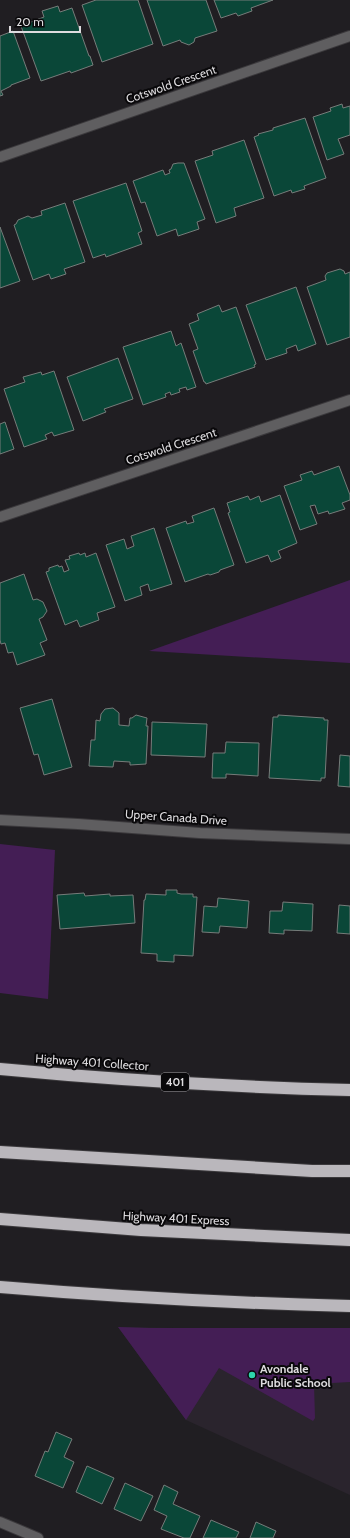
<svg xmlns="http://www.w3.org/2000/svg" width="350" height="1538" font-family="Cabin,sans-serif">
	<rect width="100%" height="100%" fill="#201e22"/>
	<!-- built -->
	<path fill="#2a242d" d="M118,1327L350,1331V1495L186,1420Z"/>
	<!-- green -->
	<g fill="#441e55">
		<path d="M350,580V663L149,651Z"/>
		<path d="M0,844L55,850L48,999L0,993Z"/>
		<path d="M118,1327L150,1328H350V1382L314,1384L315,1418L313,1421L219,1368L186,1420Z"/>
	</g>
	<!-- building -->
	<g fill="#0a4738" stroke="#767c7a">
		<path d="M96,0H138L153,44L102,62L82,5Z"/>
		<path d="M147,0H206L217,31L195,38L194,42L189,45L181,42L180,40L163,46Z"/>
		<path d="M214,0H273L251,8L252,11L238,16L236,13L221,18Z"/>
		<path d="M58,6L60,12L72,8L89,56H90L93,65L71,73L70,71L41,81L21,26L44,17L42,11Z"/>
		<path d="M13,31L30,78L11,85V86L1,91L3,95L0,96V36Z"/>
		<path d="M342,104L343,108L350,106V135L338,139L344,154L327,160L313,117L331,111L330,108Z"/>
		<path d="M305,118L326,178L304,186L305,189L292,193L291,190L274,196L254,137L259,135L258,134L273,130V128Z"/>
		<path d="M244,140L264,198L234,208L236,216L216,223L195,161L213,155L212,151Z"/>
		<path d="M178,163H184L205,219L197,222L199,229L178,236L176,229L157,236L145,202L141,203L133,181L163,170L165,175L170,173L169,170L171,169L173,164Z"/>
		<path d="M126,183L142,231L138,233L142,244L106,257L105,254L93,258L73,201Z"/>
		<path d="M65,203L85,262L64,269L66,274L51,279L49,274L33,280L14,225L16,224L18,220L28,216L32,218L42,215L41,211Z"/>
		<path d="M0,227L20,281L0,288Z"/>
		<path d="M340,269L344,271L345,274L350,272V337L327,345L307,287L326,280L325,276L327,273Z"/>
		<path d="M296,287L316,344L298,351L296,345L286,349L287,353L266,360L246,305Z"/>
		<path d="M219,305L222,312L236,307L256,364L254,365L255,367L206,384L205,382H204L193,351L198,349L189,324L199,320L197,314Z"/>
		<path d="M171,331L176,346L181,343L196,387L187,390L186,387L179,389L180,392L171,395L170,392L165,394L166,397L143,405L123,347Z"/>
		<path d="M118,358L133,399L104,409L106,412L83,421L67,377Z"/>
		<path d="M54,371L74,430L54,436L52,432L45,435L47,439L24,447L4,389L25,382L23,377L41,372L42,375Z"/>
		<path d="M5,422L14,449L0,454V424Z"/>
		<path d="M339,466L350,495V500L342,503L345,509L329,514L328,511L318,514L315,505L310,506L317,524L300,530L284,486L302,480L300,475L312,471L314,475Z"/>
		<path d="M280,495L297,543L278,551L281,558L271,562L268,555L246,563L228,513L230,512L227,503L248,496L250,500L259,496L261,502Z"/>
		<path d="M214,508L234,565L220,570L219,572L210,575L208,574L185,582L166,528L186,521L187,524L194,522L192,516Z"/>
		<path d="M154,528L172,584L150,591L148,584L140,587L142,595L125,601L106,545L124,539L127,549L134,546L131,536Z"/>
		<path d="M79,553L80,555L85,553L86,557L96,553L115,607L97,613L99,620L80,627L77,620L65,625L46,572L49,571V568L58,565L59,567L62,566L64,572L69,570L65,560L70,559L69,556Z"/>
		<path d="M24,574L33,600L37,599L43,602L47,611L43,617L39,619L47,640L40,643L45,655L17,665L13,652L8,653L5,643L1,644L0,640V583Z"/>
		<path d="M52,699L72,767L44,775L38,754L34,755L20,708Z"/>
		<path d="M113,708L119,713V725L129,726L130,718H132L136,715L147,718L146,726H148L146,764L130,765V762L114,761L113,767L89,766L91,740H95L96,720L100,721L101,714L105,709Z"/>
		<path d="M278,715L324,718V720H328L325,778H321V781L269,778L273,717H278Z"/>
		<path d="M152,722L207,724L205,757L151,755Z"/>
		<path d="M226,742L259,743L258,776L226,774V778H212L213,753H225Z"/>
		<path d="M340,755L350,756V787L338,786Z"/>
		<path d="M166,890H177V893L181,894H193V897H197L193,956L174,955V962L157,961V954L141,953L144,900H145L146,894L166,895Z"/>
		<path d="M84,893L85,896L110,894V896L133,895L135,923L60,929L57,895Z"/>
		<path d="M218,898L249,901L247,928L220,926L219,933L202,932L204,906L217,907Z"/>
		<path d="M283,902L313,904L312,931L284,930V934L269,933L270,911H282Z"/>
		<path d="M339,905L350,906V934L337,933Z"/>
		<path d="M56,1432L72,1439L64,1457L74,1462L63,1488L35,1476L45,1451L48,1452Z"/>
		<path d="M87,1466L114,1478L102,1504L76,1492Z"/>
		<path d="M125,1483L153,1496L141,1521L114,1509Z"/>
		<path d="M164,1485L178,1492L173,1504L200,1516L190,1538H184L161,1529L167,1516L154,1510Z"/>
		<path d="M211,1520L239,1532L236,1538H203Z"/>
		<path d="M256,1522L276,1531L273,1538H250Z"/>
	</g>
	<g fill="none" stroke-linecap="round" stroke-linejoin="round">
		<defs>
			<g id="minor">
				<path d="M0,157L350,36"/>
				<path d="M0,517L350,400"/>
				<path d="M0,820L78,824L200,833L350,839"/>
				<path d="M0,1522L38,1538"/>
			</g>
			<g id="highway">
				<path d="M0,1069C116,1080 233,1087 350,1090"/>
				<path d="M0,1152L312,1171H350"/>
				<path d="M0,1219L141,1230L350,1240"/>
				<path d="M0,1287C117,1297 233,1303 350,1306"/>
			</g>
		</defs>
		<!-- minor casing -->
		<use href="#minor" stroke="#3b393c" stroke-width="12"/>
		<!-- highway casing -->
		<use href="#highway" stroke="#3b393c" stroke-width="14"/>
		<!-- minor -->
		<use href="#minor" stroke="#5f5e60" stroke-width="10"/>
		<!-- highway -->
		<use href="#highway" stroke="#bab7bc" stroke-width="12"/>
	</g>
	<!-- markers -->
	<circle fill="#2ed4ab" stroke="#09080a" stroke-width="1.5" cx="252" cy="1375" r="4"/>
	<g text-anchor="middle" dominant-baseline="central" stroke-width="4" stroke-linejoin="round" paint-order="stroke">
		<!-- shield labels -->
		<rect fill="#09080a" stroke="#9e9c9f" stroke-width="1" x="161" y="1073" width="28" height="18" rx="3"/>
		<g font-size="11" font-weight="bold" fill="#dedcdf">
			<text x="175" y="1082">401</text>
		</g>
		<!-- street labels -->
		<g font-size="12" fill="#dedcdf" stroke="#09080a">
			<text transform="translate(171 84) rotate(-19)">Cotswold Crescent</text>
			<text transform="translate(171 446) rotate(-18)">Cotswold Crescent</text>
			<text transform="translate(176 817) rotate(4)">Upper Canada Drive</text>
			<text transform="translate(92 1062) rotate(4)">Highway 401 Collector</text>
			<text transform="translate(176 1218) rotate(3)">Highway 401 Express</text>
		</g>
		<!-- poi labels -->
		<g font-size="12" font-weight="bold" fill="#dedcdf" stroke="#09080a" text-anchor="start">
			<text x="260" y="1368">Avondale<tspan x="260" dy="14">Public School</tspan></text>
		</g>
	</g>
	<!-- scale -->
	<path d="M10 26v6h70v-6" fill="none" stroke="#dedcdf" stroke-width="2"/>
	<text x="16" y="26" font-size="12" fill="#dedcdf" stroke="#09080a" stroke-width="3" paint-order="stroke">20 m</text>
</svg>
